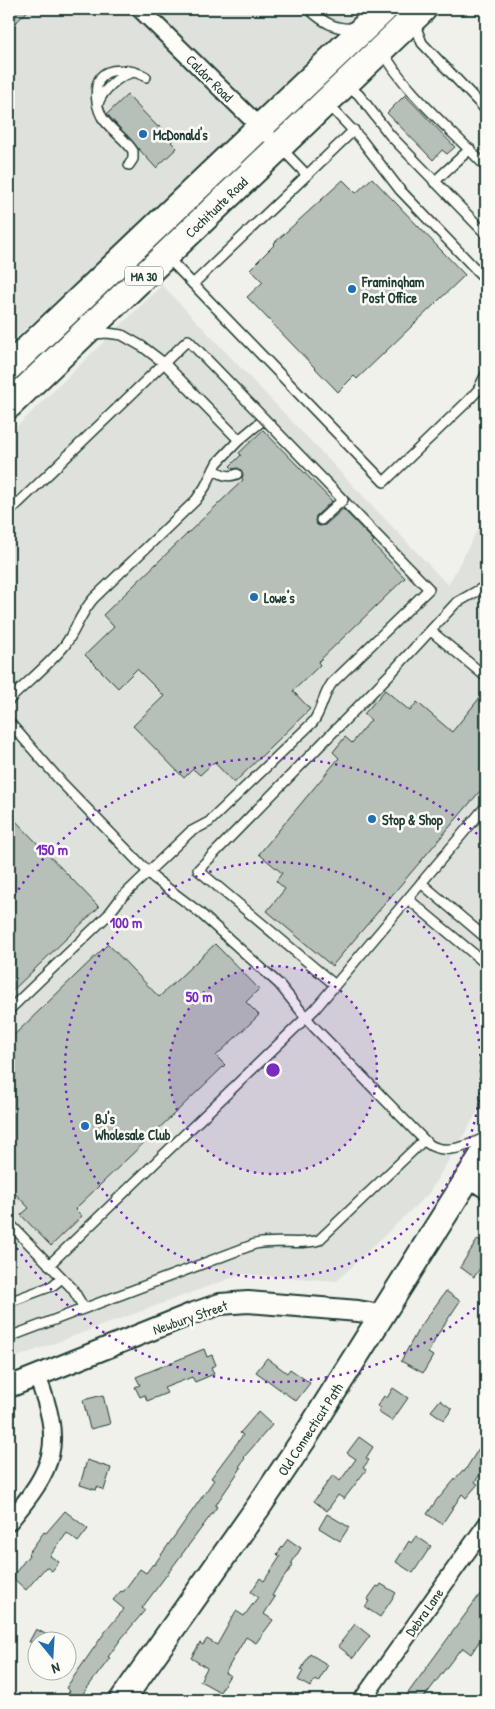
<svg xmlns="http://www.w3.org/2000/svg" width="495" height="1709" font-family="'Patrick Hand',sans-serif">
	<rect width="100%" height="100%" fill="#f0f1eb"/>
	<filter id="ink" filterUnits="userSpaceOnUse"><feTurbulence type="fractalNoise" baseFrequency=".02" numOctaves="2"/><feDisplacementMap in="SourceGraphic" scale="10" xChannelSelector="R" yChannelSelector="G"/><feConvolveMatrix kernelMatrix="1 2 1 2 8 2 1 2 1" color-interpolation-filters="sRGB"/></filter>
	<g filter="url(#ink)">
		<!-- built -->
		<g fill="#dfe2dc">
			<path d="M9,9H364L122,240L19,335L9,342Z"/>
			<path d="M162,285L448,585L486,514V1098L429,1193L337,1281L242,1274L9,1360V434Z"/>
		</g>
		<!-- building -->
		<g fill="#b6bfb8" stroke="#1f3d34">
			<path d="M9,9H30L9,29Z"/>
			<path d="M127,95L158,127L159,126L173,140L171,142L177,148L156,168L107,114Z"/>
			<path d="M405,95L455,147L447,154L442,150L433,160L387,113Z"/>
			<path d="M372,178L465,275L357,379L354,376L338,392L247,297L263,282L250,269L275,244L274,243L343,180L356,193Z"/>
			<path d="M263,430L332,501L316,516L315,521L317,525L320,526L325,525L343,509L374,541L372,543L405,578L318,662L320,665L293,691L310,709L234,783L214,762L200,775L193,769L184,778L133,726L164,696L137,669L118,688L85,655L114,627L103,615L243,480L242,478L243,475L241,470L238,468L233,469L230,466L241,455L239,453Z"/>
			<path d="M385,690L410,711L417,702L452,732L486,690V784L332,966L267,911L285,889L276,881L282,873L259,854L339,758L333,752L345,737L352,743L371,720L364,714Z"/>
			<path d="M9,814L99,907L9,994Z"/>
			<path d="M108,944L159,997L215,944L259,989L246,1002L259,1015L216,1056L225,1065L75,1209L82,1216L51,1246L21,1215L29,1208L9,1187V1040Z"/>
			<path d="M478,1239L486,1244V1260L474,1277L460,1267Z"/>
			<path d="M446,1291L460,1301L434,1340H435L428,1353L433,1356L423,1373L401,1361L418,1330Z"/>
			<path d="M204,1349L207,1357L212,1355L216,1365L211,1367L214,1374L195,1382L192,1377L187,1379L164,1388L167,1393L147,1401L145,1395L140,1397L135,1387L140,1385L136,1377Z"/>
			<path d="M267,1358L287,1373L290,1369L310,1383L296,1401L256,1372Z"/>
			<path d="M393,1388L408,1398L392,1421L378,1412L380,1408L377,1406L384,1396L387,1398Z"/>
			<path d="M103,1395L110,1424L90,1429L83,1400Z"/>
			<path d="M440,1400L452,1409L444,1420L431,1411Z"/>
			<path d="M258,1412L272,1425L244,1457L245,1458L239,1467L241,1468L215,1506L217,1507L142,1608L145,1610L121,1639L108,1657L110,1658L78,1700L68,1693L70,1691L66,1688L105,1632L124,1609L113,1600L121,1591L123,1592L140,1569L146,1573L153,1564L154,1565L214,1480L211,1478L243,1435L240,1433Z"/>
			<path d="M359,1437L373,1447L366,1458L369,1460L363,1468L366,1470L344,1499L338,1495L327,1511L314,1501L333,1475L340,1481L356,1459L347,1453Z"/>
			<path d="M486,1437V1465L475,1482L478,1484L466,1498L462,1494L442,1524L427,1514L438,1498H439L462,1471L464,1472Z"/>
			<path d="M87,1460L111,1468L104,1490L97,1487L96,1490L80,1485Z"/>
			<path d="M65,1511L88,1529L78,1542L67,1533L50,1556L59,1562L52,1571L46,1567L26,1590L12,1577L29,1555L28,1554L44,1532L46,1533Z"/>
			<path d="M327,1514L349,1527L340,1541L319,1528Z"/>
			<path d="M416,1536L431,1546L413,1573L396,1562L409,1541L411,1543Z"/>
			<path d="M288,1539L301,1548L291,1564L293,1565L277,1587L272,1596L275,1597L264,1614L273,1620L256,1643L246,1637L225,1673L230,1675L220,1692L200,1681L207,1668L191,1658L200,1643L203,1645L207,1639L217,1645L236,1611L244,1616L258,1597L251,1592L260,1578L264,1581L280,1557L277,1554Z"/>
			<path d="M381,1584L396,1593L380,1617L365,1607L369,1601L367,1600L377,1586L379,1587Z"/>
			<path d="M486,1586V1631L471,1654L463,1648L460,1652L459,1651L422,1700H403Z"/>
			<path d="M355,1624L370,1636L353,1658L338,1646Z"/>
			<path d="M36,1629L60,1642H29Z"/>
			<path d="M310,1654L328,1665L318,1682L315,1680L310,1687L298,1680L303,1671L301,1670Z"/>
		</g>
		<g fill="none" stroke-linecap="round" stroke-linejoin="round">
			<defs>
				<g id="service">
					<path d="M309,9C323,22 335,30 355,28"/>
					<path d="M418,22L417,30L422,43L486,110"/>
					<path d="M382,50C406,94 452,130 486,167"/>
					<path d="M348,85L359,95L390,135L486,234"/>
					<path d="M98,104C102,91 118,76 131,73"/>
					<path d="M328,104L360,138L400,190L486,280"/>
					<path d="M281,148L307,175"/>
					<path d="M129,165L133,159V151C125,138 110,130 102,117C95,104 92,78 108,72C118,68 137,71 146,77"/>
					<path d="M434,182L470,149"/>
					<path d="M167,257L384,482L468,401L478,390L486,374"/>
					<path d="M193,284L354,130"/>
					<path d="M94,334L107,333L122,335L143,347L164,363L239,440L262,421L270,424"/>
					<path d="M214,469C221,475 228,478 237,474"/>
					<path d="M9,512L188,340L249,403"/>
					<path d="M321,520L336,506"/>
					<path d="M431,631L486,677"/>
					<path d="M9,700C26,683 51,663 65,645C76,630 81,612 94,598L196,500L205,487L217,463L239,440"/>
					<path d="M9,722L63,784L154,878L199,912L279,984L313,1026L427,1143C444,1156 469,1146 486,1137"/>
					<path d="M421,883L486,938"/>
					<path d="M408,899L486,964"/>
					<path d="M335,985L198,870L393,671L456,603L486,586"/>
					<path d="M9,1010L108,915L121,898L190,832L209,822L313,722C322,710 323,695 332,683L429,589L338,495"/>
					<path d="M9,1223L72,1288L84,1308"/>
					<path d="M49,1265L315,1009L486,806"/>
					<path d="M9,1302L52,1286L62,1278"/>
					<path d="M9,1337L255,1244C276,1239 302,1246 319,1240L424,1140"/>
				</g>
				<g id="minor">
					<path d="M140,9L267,134"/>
					<path d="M469,1179L486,1190"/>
					<path d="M9,1522C55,1467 64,1445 37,1376"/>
					<path d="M362,1700L486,1525"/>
				</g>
				<path id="tertiary" d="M9,1387L191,1314L220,1304L248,1302L358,1311L369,1313L381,1318"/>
				<path id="secondary" d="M122,1700L259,1506L304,1439L486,1149"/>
				<g id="primary">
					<path d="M9,367L384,9"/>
					<path d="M9,405L423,9"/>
				</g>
			</defs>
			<!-- service casing -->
			<use href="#service" stroke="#1f3d34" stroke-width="12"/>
			<!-- minor casing -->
			<use href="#minor" stroke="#1f3d34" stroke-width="20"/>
			<!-- tertiary casing -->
			<use href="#tertiary" stroke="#1f3d34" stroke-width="24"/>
			<!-- secondary casing -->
			<use href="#secondary" stroke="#1f3d34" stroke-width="28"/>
			<!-- primary casing -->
			<use href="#primary" stroke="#1f3d34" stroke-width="30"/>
			<!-- service -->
			<use href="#service" stroke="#fdfcf7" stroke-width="9"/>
			<!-- minor -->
			<use href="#minor" stroke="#fdfcf7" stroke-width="16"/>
			<!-- tertiary -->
			<use href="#tertiary" stroke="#fdfcf7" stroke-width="20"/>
			<!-- secondary -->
			<use href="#secondary" stroke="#fdfcf7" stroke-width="24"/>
			<!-- primary -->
			<use href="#primary" stroke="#fdfcf7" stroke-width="26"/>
			<defs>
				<path id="service-bridge" d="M249,403L343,500L336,506"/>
			</defs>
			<!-- service-bridge casing -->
			<use href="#service-bridge" stroke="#1f3d34" stroke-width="12" stroke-linecap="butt"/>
			<!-- service-bridge -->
			<use href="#service-bridge" stroke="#fdfcf7" stroke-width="9"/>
		</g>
	</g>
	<!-- distance rings -->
	<circle cx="273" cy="1070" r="104" fill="#7b2cbf" fill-opacity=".12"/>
	<g fill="none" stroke="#7b2cbf" stroke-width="2.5" stroke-dasharray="2.5 5">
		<circle cx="273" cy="1070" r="104"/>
		<circle cx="273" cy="1070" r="208"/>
		<path d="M486 1298A312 312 0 0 1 10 1238M10 902A312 312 0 0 1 486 842"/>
	</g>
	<!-- markers -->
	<g fill="#1f6fb2" stroke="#fdfcf7" stroke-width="2">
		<circle cx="143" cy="134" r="5"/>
		<circle cx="352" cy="289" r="5"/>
		<circle cx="254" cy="597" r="5"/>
		<circle cx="372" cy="819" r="5"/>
		<circle cx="85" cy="1126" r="5"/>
	</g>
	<g text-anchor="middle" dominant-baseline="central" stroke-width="5" stroke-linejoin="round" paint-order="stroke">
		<!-- shield labels -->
		<rect fill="#fdfcf7" stroke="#62766e" stroke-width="1" x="125" y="266.5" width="38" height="19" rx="4"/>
		<g font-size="12" font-weight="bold" fill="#1f3d34">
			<text x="144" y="276">MA 30</text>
		</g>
		<!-- street labels -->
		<g font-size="14" fill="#1f3d34" stroke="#fdfcf7">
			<text transform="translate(210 78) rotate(45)">Caldor Road</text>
			<text transform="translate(216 207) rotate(-44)">Cochituate Road</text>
			<text transform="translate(190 1317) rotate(-19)">Newbury Street</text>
			<text transform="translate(310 1429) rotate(-57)">Old Connecticut Path</text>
			<text transform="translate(424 1612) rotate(-55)">Debra Lane</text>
		</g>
		<!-- poi labels -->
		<g font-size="14" font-weight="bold" fill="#1f3d34" stroke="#fdfcf7" text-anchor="start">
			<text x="153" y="134">McDonald's</text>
			<text x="362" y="281">Framingham<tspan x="362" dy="16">Post Office</tspan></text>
			<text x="264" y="597">Lowe's</text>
			<text x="382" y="819">Stop &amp; Shop</text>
			<text x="95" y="1118">BJ's<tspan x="95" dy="16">Wholesale Club</tspan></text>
		</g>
	</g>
	<circle cx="273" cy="1070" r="8" fill="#7b2cbf" stroke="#fdfcf7" stroke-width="2.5"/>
	<g font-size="15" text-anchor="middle" font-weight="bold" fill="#7b2cbf" stroke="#fdfcf7" stroke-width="5" stroke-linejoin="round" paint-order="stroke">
		<text x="52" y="855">150 m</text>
		<text x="126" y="928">100 m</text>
		<text x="199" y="1002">50 m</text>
	</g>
	<!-- margin -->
	<rect width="495" height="1709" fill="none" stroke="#fdfcf7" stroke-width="30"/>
	<rect x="15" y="15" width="465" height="1679" fill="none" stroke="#1f3d34" stroke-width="2" filter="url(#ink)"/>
	<!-- north arrow -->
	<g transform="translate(52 1656) rotate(162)"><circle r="24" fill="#fdfcf7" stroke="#a4b0a9"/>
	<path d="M0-4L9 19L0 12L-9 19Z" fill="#1f6fb2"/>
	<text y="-8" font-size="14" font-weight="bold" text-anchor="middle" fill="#1f3d34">N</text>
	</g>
</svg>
